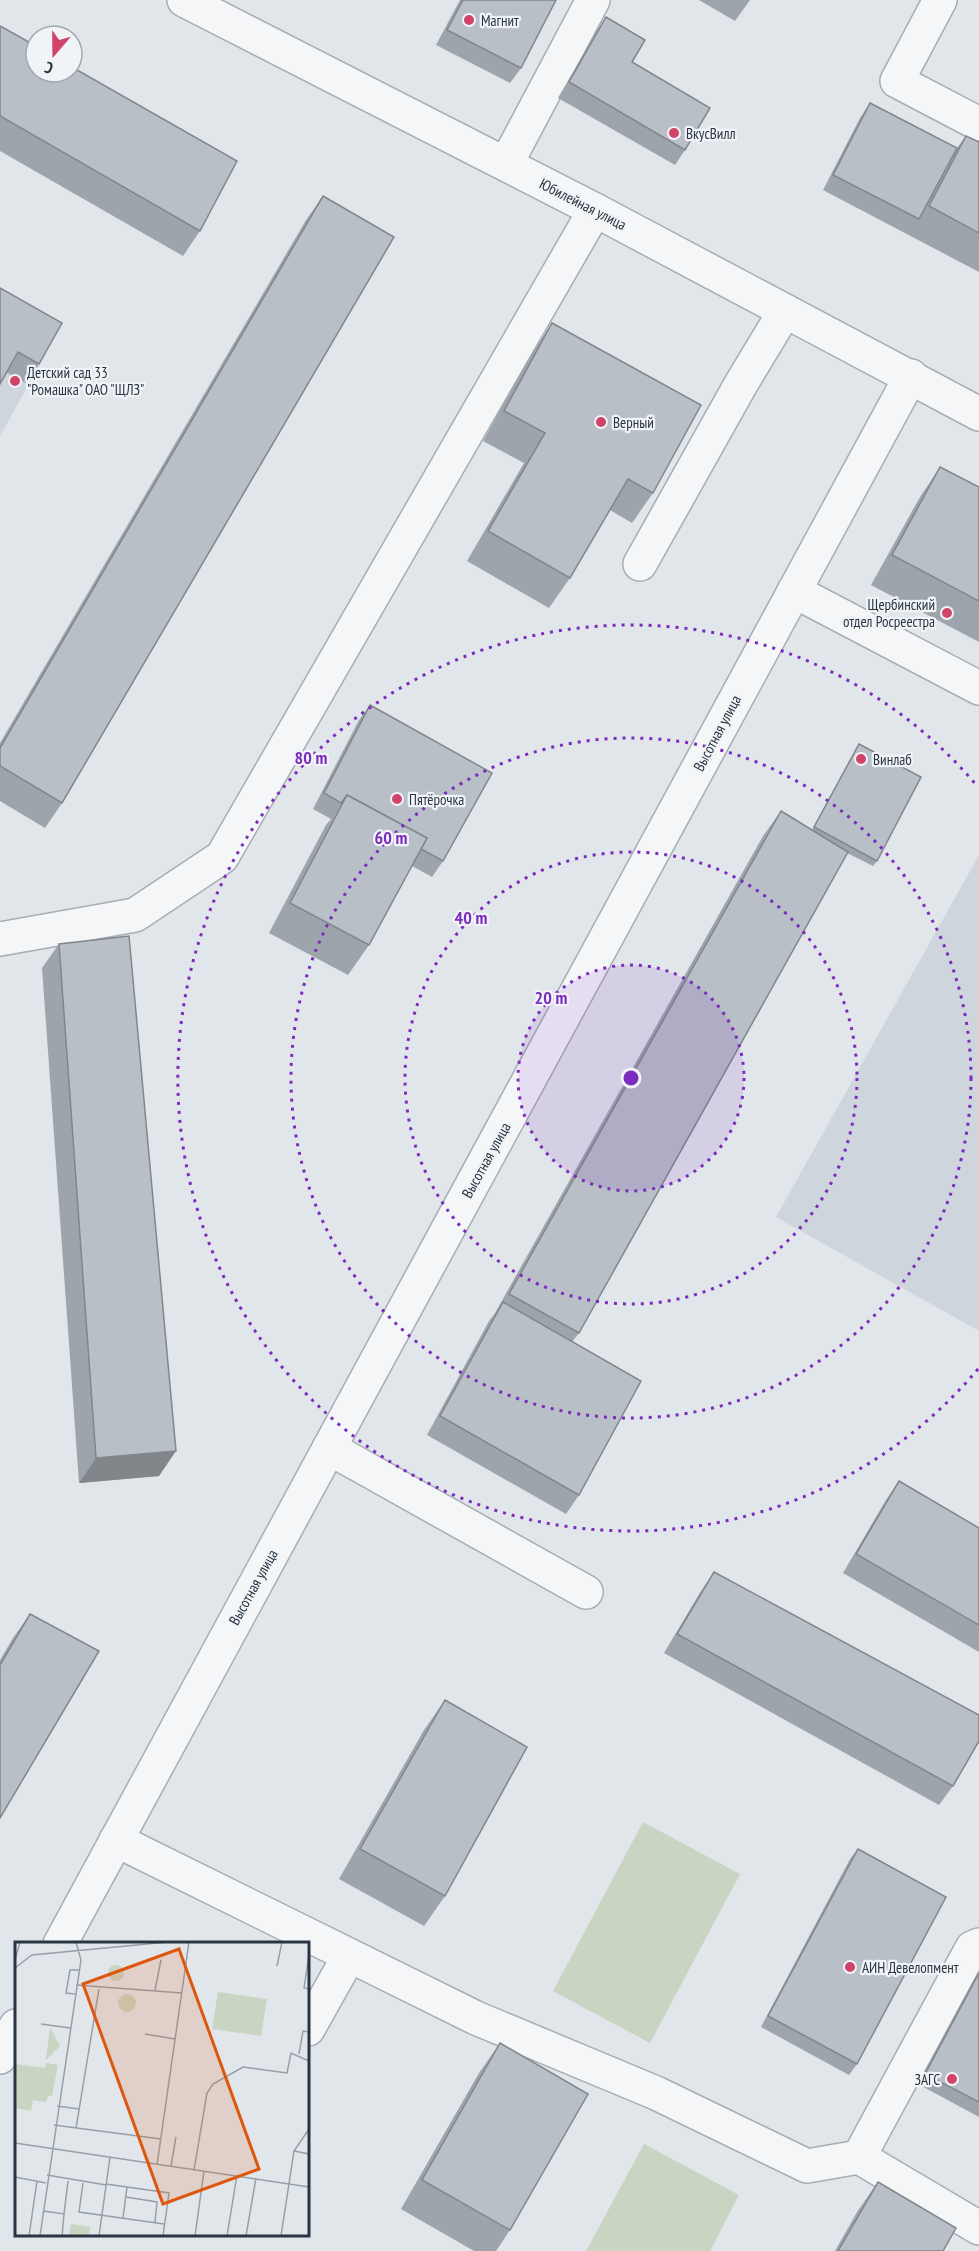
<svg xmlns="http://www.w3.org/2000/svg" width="979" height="2251" font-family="'PT Sans Narrow',sans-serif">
	<rect width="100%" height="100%" fill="#e1e6ea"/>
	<!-- built -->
	<g fill="#cfd5dc">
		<path d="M0,293L61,326L0,436Z"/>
		<path d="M979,855V1331L776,1217Z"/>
	</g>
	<!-- green -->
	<g fill="#c9d4c2">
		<path d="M643,1822L740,1874L650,2043L553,1991Z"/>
		<path d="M644,2144L739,2195L710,2251H586Z"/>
	</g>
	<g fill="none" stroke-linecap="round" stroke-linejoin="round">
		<defs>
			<g id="minor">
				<path d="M184,0L595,210L979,414"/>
				<path d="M940,0L897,81L979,124"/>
				<path d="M506,164L593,0"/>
				<path d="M640,564L741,384L785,311"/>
				<path d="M794,591L979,688"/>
				<path d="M0,939L135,915L222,857L595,210"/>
				<path d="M329,1448L586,1592"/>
				<path d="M116,1840L476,2018L656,2093L807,2166L859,2157L979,2228"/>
				<path d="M60,1944L911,376"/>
				<path d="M308,2029L349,1956"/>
				<path d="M0,2057L16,2026"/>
				<path d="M859,2157L972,1948L979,1945"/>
			</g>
		</defs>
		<!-- minor casing -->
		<use href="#minor" stroke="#a6adb4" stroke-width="36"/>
		<!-- minor -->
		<use href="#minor" stroke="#f4f6f8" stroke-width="33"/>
	</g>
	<!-- wall -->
	<g fill="#9ea4ab">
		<path d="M460,0H556L521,68L510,83L436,45Z"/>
		<path d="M699,0H750L735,21Z"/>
		<path d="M606,17L632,62L685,150L675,165L558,98L596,32Z"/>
		<path d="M0,26L200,231L183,256L0,151Z"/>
		<path d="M870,103L957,148L966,136L979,142V272L823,190L860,118Z"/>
		<path d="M323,196L62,803L45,828L0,801V743L306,220Z"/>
		<path d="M0,288L39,364L26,383L6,372Z"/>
		<path d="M552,323L653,493L632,523L610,510L570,578L549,608L467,561L524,463L483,441L532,353Z"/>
		<path d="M940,467L979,487V642L871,585L920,497Z"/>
		<path d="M370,705L443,861L432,877L412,866L369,945L348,975L269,933L326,825L331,819L313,809L359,720Z"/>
		<path d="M859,744L877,861L873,866L847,853L579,1333L572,1342L579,1495L566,1514L427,1435L489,1321L495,1313L763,836L781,811L812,830Z"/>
		<path d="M59,944L159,1476L79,1483L42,968Z"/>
		<path d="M899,1481L979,1528V1652L843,1573L886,1500Z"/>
		<path d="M714,1572L953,1786L939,1805L664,1653L701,1591Z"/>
		<path d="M30,1614L0,1818V1660L13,1638Z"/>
		<path d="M445,1700V1896L424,1926L339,1879L424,1730Z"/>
		<path d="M858,1849L857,2064L849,2075L761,2027L850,1859Z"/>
		<path d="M979,1973V2117L918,2084L972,1983Z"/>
		<path d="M500,2043L510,2230L496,2251H474L401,2209L479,2073Z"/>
		<path d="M878,2182L943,2251H835L857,2212Z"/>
	</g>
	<!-- shaded-wall -->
	<path fill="#81868b" d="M176,1451L159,1476L79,1483L96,1458Z"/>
	<!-- building -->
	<g fill="#b8bfc7" stroke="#81868b" stroke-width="1.5">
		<path d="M463,0H556L521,68L447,30Z"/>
		<path d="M606,17L645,40L632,62L710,108L685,150L569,82Z"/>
		<path d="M0,26L36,46V72H72V67L237,161L200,231L0,116Z"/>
		<path d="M870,103L957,148L919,219L833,175Z"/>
		<path d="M966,136L979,142V233L929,206Z"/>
		<path d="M323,196L394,237L62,803L0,766V748Z"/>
		<path d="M0,288L62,323L39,364L18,352L0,384Z"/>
		<path d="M552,323L701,405L653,493L628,479L570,578L488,531L545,433L504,411Z"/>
		<path d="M940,467L979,487V601L892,555Z"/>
		<path d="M370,705L492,773L443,861L421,849L427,838L347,795L341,803L324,793Z"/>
		<path d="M859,744L921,777L877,861L814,827Z"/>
		<path d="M347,795L427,838L369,945L290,903Z"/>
		<path d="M781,811L848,852L579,1333L509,1294Z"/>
		<path d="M129,936L176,1451L96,1458L59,944Z"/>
		<path d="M503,1302L641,1381L579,1495L440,1416Z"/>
		<path d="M899,1481L979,1528V1625L856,1554Z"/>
		<path d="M714,1572L979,1715V1741L953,1786L677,1634Z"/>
		<path d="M30,1614L99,1651L0,1818V1665Z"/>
		<path d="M445,1700L527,1747L445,1896L360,1849Z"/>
		<path d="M858,1849L946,1897L857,2064L768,2016Z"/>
		<path d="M979,1973V2102L925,2074Z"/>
		<path d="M500,2043L588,2094L510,2230L422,2180Z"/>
		<path d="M878,2182L956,2228L943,2251H838Z"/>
	</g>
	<!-- distance rings -->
	<circle cx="631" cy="1078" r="113" fill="#7b2cbf" fill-opacity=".12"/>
	<g fill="none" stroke="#7b2cbf" stroke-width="3" stroke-dasharray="3 6">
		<circle cx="631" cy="1078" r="113"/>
		<circle cx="631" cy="1078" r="226"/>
		<circle cx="631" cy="1078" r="340"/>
		<path d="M978 1369A453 453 0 1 1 978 787"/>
	</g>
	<!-- markers -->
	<g fill="#d1446a" stroke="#f1f4f7" stroke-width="2">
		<circle cx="469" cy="20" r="6"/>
		<circle cx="674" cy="133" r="6"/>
		<circle cx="15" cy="381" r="6"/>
		<circle cx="601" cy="422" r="6"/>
		<circle cx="947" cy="613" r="6"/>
		<circle cx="861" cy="759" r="6"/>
		<circle cx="397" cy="799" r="6"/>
		<circle cx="850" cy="1967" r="6"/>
		<circle cx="952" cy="2079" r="6"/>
	</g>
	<g text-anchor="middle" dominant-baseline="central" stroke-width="4.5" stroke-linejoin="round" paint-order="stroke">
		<!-- poi labels -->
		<g font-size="15" fill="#293542" stroke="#f1f4f7" text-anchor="start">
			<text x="481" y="20">Магнит</text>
			<text x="686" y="133">ВкусВилл</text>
			<text x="27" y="372">Детский сад 33<tspan x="27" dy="17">"Ромашка" ОАО "ЩЛЗ"</tspan></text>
			<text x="613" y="422">Верный</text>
			<text x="935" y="604" text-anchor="end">Щербинский<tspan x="935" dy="17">отдел Росреестра</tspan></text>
			<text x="873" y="759">Винлаб</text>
			<text x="409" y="799">Пятёрочка</text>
			<text x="862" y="1967">АИН Девелопмент</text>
			<text x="940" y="2079" text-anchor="end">ЗАГС</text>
		</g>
		<!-- street labels -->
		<g font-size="15" fill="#293542" stroke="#f1f4f7">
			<text transform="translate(583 204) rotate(27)">Юбилейная улица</text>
			<text transform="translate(717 733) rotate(-62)">Высотная улица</text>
			<text transform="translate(486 1160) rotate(-61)">Высотная улица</text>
			<text transform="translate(253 1587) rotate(-61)">Высотная улица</text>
		</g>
	</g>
	<!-- overview -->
	<g transform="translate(15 1942)">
		<rect width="294" height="294" fill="#e1e6ea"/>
		<path d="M93 31a8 8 0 1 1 16 0a8 8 0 1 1-16 0ZM203,50L252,57L246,94L197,87ZM103 61a9 9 0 1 1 18 0a9 9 0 1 1-18 0ZM35,85L45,104L31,118ZM31,121L43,123L37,154H33L31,160L18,158L16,169L0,166V122L30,126ZM56,282L75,285L74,294H54Z" fill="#c9d4c2"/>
		<path fill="none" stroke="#979fa7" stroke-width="1.5" d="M294,13L289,46L294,47M0,18L5,0M262,24L267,0M0,26L17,13L153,0M61,43L167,51M140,48L146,18M60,52L51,51L55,28H64M26,82L55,86M130,92L160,97M284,112L288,89L294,90M42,164L64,167M39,183L146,197M61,186L84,47M0,201L294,245M279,209L294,187M142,223L174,0M156,224L161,195M179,228L192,151L198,142L228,125L272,131L276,111L294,119M32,233L91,243M0,235L31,241M68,241L64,270L149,282M91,242L154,251L148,294M111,255L142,260L140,280M28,269L49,272L53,239M108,276L112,245M14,294L22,239M25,294L66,18L61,0M47,294L49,272M84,294L95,215M180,294L189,229M212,294L222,233M231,294L241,236M266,294L279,209L294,212"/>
		<path fill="#de570f" fill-opacity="0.15" stroke="#de570f" stroke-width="3" d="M164,7L244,227L148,262L68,42Z"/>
		<rect width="294" height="294" fill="none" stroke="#293542" stroke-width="3"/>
	</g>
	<circle cx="631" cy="1078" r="9" fill="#7b2cbf" stroke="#f1f4f7" stroke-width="3"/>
	<g font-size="18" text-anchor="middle" font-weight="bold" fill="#7b2cbf" stroke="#f1f4f7" stroke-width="4.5" stroke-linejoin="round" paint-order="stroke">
		<text x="311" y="764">80 m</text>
		<text x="391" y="844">60 m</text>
		<text x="471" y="924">40 m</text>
		<text x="551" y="1004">20 m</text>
	</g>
	<!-- north arrow -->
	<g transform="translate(54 54) rotate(200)"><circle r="28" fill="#f1f4f7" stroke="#a1a8af" stroke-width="1.5"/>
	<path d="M0-4.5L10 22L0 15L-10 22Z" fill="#d1446a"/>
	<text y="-9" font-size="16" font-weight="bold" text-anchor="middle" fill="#293542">С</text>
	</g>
</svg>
